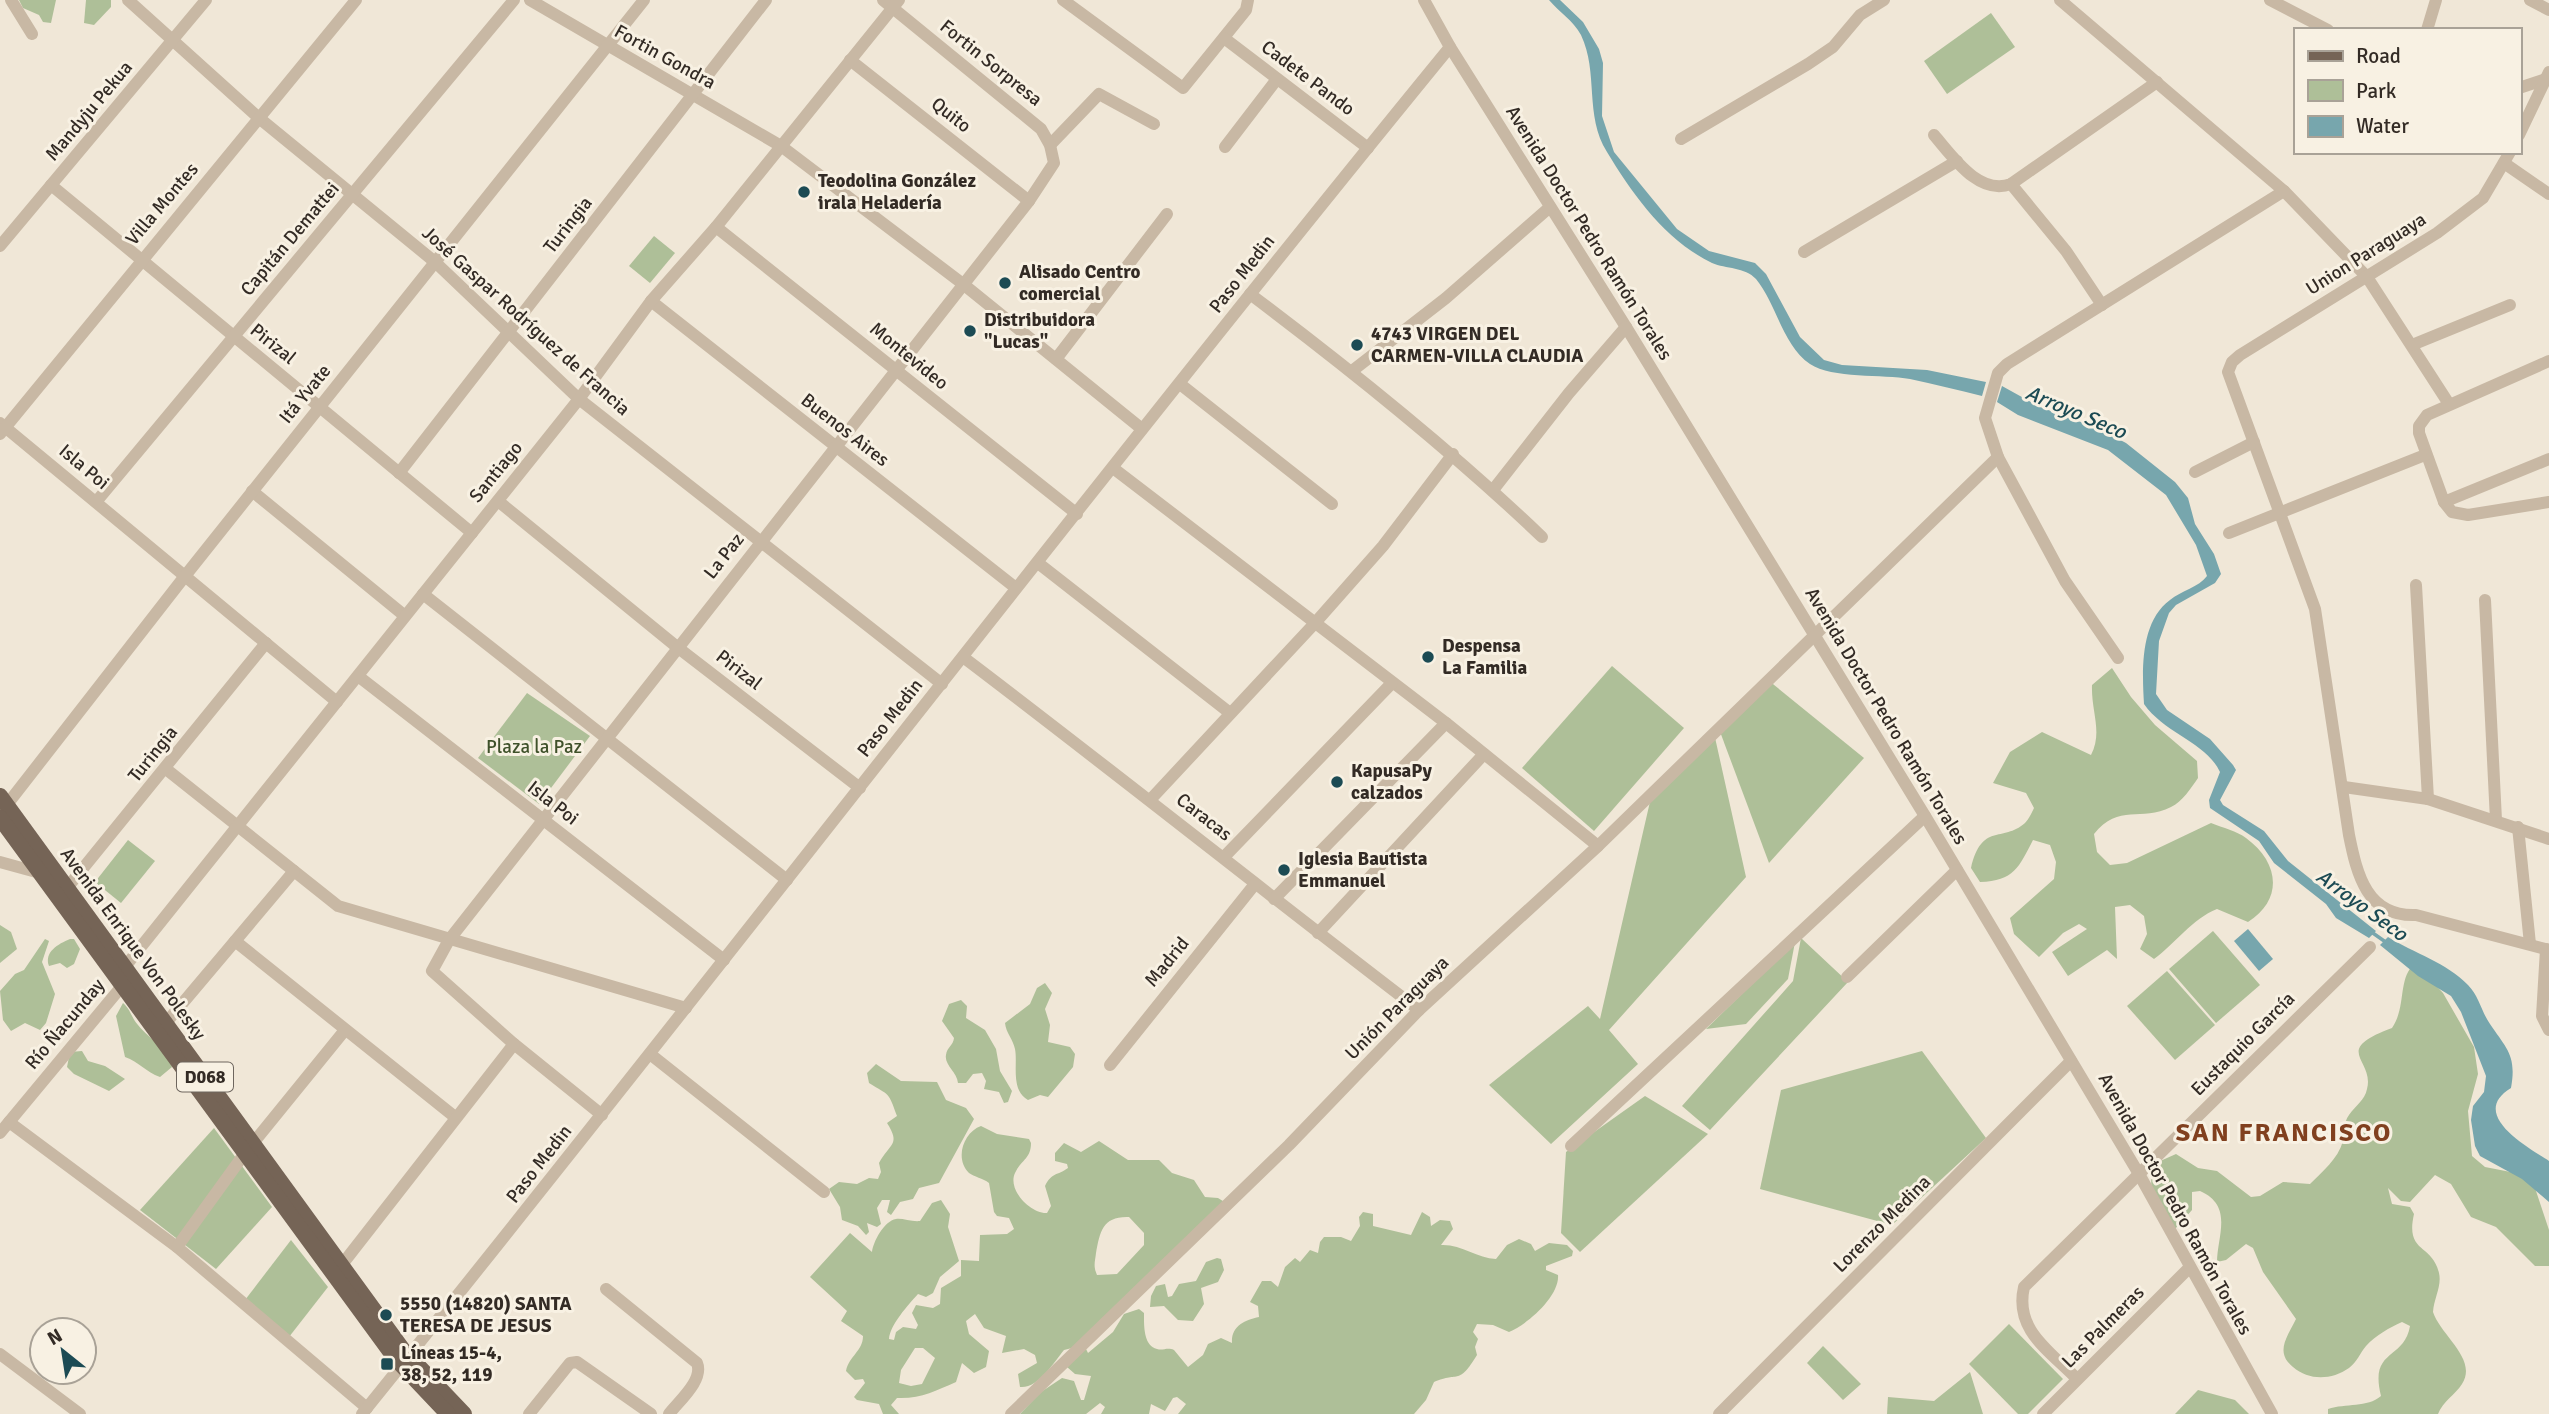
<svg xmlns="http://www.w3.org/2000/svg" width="2549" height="1414" font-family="Signika,sans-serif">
	<rect width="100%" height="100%" fill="#f0e7d7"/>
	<!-- green -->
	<g fill="#aebf98" fill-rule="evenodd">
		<path d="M19,0H56L51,23L43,22L39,15L23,8Z"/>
		<path d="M86,0H111V7L94,25L84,23Z"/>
		<path d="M1991,13L2015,47L1947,94L1924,61Z"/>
		<path d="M654,236L675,253L650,283L629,266Z"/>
		<path d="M1612,666L1684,728L1594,831L1522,768Z"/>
		<path d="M2112,668L2131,697L2155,725L2197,761L2198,778C2191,788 2182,802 2171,807C2141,822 2119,803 2094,834L2097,852L2110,865L2127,863L2211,823C2223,828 2237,831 2246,838C2279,862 2284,899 2248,922L2217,909C2192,919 2176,943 2154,959L2140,949L2147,934L2144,916L2130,905L2115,907L2117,959L2107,950L2068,976L2052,952L2087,929L2079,924L2063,933L2039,957L2014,934L2010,918L2054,879L2056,862L2050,845L2033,840C2019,867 2014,881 1980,882L1971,868C1982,822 2002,843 2025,823C2029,819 2032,812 2034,808L2026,793L1993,783L2010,752L2042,732L2091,755C2103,732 2091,712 2092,685Z"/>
		<path d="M1768,680L1864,758L1769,863L1719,729Z"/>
		<path d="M527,693L590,736L539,804L478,758Z"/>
		<path d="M1714,733L1746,877L1609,1030L1638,1064L1551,1144L1489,1085L1588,1006L1600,1019L1652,793Z"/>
		<path d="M128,840L155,861L121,903L95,882Z"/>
		<path d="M0,925L11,932L17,949L0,963Z"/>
		<path d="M2213,931L2260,985L2216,1023L2169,969Z"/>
		<path d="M1801,938L1848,982L1710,1130L1682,1106L1793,981Z"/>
		<path d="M45,939L49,941L42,962L55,994L46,1023L40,1030L25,1023L11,1031L3,1020L0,991L15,974L24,970Z"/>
		<path d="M70,939H74L80,949L74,964L67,968L60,963L49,966C44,952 58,944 70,939Z"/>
		<path d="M1795,942L1788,979L1746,1024L1706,1029Z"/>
		<path d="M2415,963L2443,993L2474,1047L2478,1074L2468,1111L2472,1156L2485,1167L2531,1176L2549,1230V1266H2535L2496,1227L2471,1217L2451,1184L2435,1175L2410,1202L2401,1201L2388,1188L2392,1204L2410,1207L2414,1214C2405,1254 2432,1243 2439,1273C2442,1286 2434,1298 2433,1312C2441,1336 2478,1359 2462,1384C2455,1395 2443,1401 2438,1414H2328V1409C2346,1403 2367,1408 2381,1396C2369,1348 2404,1361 2410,1326L2402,1322C2389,1328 2376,1335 2366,1346C2360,1353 2357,1362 2349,1368C2332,1380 2309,1381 2293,1367C2274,1352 2288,1336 2296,1319L2263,1272L2253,1248L2246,1244L2226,1260L2217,1262C2217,1236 2234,1206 2200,1191L2192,1192V1210L2175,1229C2157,1212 2142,1185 2158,1162L2176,1154L2198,1168L2217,1171L2251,1197L2260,1196L2283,1182L2310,1184C2322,1172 2338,1159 2343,1141C2345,1132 2343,1123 2349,1115C2355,1106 2365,1100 2367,1089C2375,1059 2330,1051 2392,1028C2407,1006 2397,979 2415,963Z"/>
		<path d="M2167,971L2215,1025L2175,1060L2127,1006Z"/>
		<path d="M1045,983L1052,993L1045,1009L1050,1025L1048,1042L1070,1047L1075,1054L1073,1067L1048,1097L1040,1095L1028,1100C1010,1090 1018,1064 1015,1049C1013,1039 1006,1033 1005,1023L1030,1004L1037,988Z"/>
		<path d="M961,1000L967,1006L966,1018L985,1030L996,1049L1000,1071L1012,1091L1008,1102L1004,1103L999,1092L984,1089L986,1081L982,1073L973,1074L966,1083H958C957,1072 944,1065 946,1055C947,1047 953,1046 954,1038L942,1021L949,1004Z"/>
		<path d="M123,1003C131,1010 131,1017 138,1025C151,1041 166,1046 172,1067L160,1077C146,1072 139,1062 125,1057L116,1016Z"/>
		<path d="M82,1051L88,1061L105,1066L125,1079L109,1091L74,1074L67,1067L70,1052Z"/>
		<path d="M1922,1051L1986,1138L1892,1225L1760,1189L1781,1090Z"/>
		<path d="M876,1064L901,1081L937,1082L946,1100L966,1108L974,1119L939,1183L919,1188L913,1199L900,1202L891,1215L887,1212L890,1200H882L877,1208L881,1224L877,1227L867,1223L869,1232L866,1235L858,1226L842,1220L840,1207L829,1189L839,1182L857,1184L869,1178L878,1179L881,1172L879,1163C890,1143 901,1145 887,1123L897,1116C888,1091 890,1096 869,1083L867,1073Z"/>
		<path d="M1645,1096L1708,1134L1580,1252L1561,1233L1566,1152Z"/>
		<path d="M981,1126L997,1134L1029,1139L1031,1143C1031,1159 1021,1160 1015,1173C1007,1190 1031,1214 1047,1213L1051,1206L1045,1186C1052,1172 1057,1176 1068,1168L1067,1164L1055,1161V1153L1064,1143L1081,1152L1099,1141L1128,1160H1159L1172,1173L1194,1180L1205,1197L1218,1198L1226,1203L1086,1349L1088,1353L1113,1332L1124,1314L1139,1309L1144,1313C1144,1324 1143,1346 1157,1349C1163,1351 1167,1347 1174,1350L1188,1367L1203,1355L1208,1344L1221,1338L1232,1343C1231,1326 1245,1320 1259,1317L1258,1306L1250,1302L1262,1281H1271L1278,1287L1285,1267L1295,1258L1300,1262L1310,1250L1318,1253L1320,1242L1324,1237H1341L1351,1241L1360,1226L1359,1217L1363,1212L1373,1214V1226L1411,1235L1422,1212L1430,1217L1431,1226L1440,1220L1450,1221L1453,1229L1441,1245C1461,1244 1477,1258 1496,1259L1507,1245L1519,1239L1531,1244L1535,1251L1549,1243L1567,1245L1573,1251L1572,1256L1546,1266V1270L1558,1275C1560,1296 1527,1325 1509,1332L1493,1325L1477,1324L1473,1332L1478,1339L1475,1347L1477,1355C1458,1386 1460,1371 1434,1382L1426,1400L1414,1414H1178L1186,1404L1177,1397L1173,1398L1165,1411L1151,1404L1149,1414H1101L1105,1407L1100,1403L1086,1414H1020L1041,1392L1062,1378L1074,1381L1081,1400H1084L1091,1376L1075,1374L1067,1367L1072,1348L1064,1350C1054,1362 1038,1389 1020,1387L1018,1374L1037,1363L1035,1355L1024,1349L1002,1353L1006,1336L984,1328L975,1314L966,1321L969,1334L989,1351L986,1367L974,1373L962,1363L956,1382C935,1391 921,1399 897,1398L891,1405L899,1414H883L879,1404L857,1400L854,1397L865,1383L863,1379L855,1380L846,1371C849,1356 863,1351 863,1336L841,1321L847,1311L810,1277L850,1233L872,1252C873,1242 884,1221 896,1219C902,1218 912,1222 920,1221L932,1203L941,1200L950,1214L948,1227L959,1261L940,1277L933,1293L926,1297L918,1294C908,1305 890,1325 889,1339L894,1340L896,1332L903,1327L916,1329L918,1325L912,1313L916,1305L933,1308L940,1304L941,1288L961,1276V1260L979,1261L980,1235L1007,1234L1014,1229L1009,1218L997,1216L994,1212L989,1183C983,1178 974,1177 969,1173C954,1158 964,1132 981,1126ZM1129,1217L1144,1233V1245L1117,1274L1097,1275C1093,1266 1095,1262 1096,1253C1100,1231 1103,1216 1129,1217ZM915,1348H923L935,1358L922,1384L911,1386L899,1383L901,1370Z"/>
		<path d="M214,1128L272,1207L216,1269L140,1210Z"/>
		<path d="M291,1240L328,1287L289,1337L245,1300Z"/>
		<path d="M1217,1258L1221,1259L1224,1270L1218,1282L1201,1288L1204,1304L1193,1321L1178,1320L1164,1306L1150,1307L1151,1296L1156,1286L1165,1284L1168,1297L1172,1296L1179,1284L1196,1281L1206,1262Z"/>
		<path d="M2009,1324L2063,1379L2028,1414H2018L1969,1364Z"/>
		<path d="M1823,1346L1861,1384L1843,1400L1807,1363Z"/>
		<path d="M1970,1372L1983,1414H1887L1888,1397L1934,1401Z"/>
		<path d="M2198,1390L2235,1400L2249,1414H2175Z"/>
	</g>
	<!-- water -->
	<g fill="#77a6ad">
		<path d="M1549,0H1560L1583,22L1599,49L1603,63L1602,116L1614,152L1677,229L1709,251L1755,263L1766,274L1800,337L1824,360L1842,365L1927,370L1981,381L1986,382L1982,396C1958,390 1934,384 1910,379C1883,374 1832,379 1810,364C1783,346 1776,303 1756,279C1745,267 1726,269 1712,263C1665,240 1633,195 1607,152C1584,115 1599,73 1581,35C1573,20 1559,12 1549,0Z"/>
		<path d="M2002,386L2040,407L2097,428L2126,443L2175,482L2188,498L2195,524L2214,554L2221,574L2215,583L2176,605L2169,613L2159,641L2156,694L2167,710L2210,739L2233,765L2236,770L2220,800L2223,805L2264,831L2288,861L2376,931L2369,938L2336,918L2326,904L2274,863L2259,841L2210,808L2209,800L2220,772C2206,742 2165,734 2144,704C2142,670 2140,622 2170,600C2181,591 2199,587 2207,576L2196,545L2166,495L2108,450L2018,415L1997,402Z"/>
		<path d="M2248,929L2273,959L2259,971L2234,941Z"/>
		<path d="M2388,937C2414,953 2447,963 2468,985C2479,996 2481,1011 2490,1024C2506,1048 2517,1055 2511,1088C2468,1114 2527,1147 2549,1161V1202L2522,1179L2480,1156L2475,1146L2471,1120L2473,1106L2484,1092L2486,1076L2461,1012L2451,996L2418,976L2380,945Z"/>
	</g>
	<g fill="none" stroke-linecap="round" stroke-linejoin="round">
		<!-- stream -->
		<path stroke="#77a6ad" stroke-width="3.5" d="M2370,931L2387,943"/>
		<!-- minor -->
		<g stroke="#c8b8a4" stroke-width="12">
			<path d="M11,0L32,34"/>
			<path d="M128,0L259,118L435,262L579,399L942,684"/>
			<path d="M530,0L781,146L963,284L1142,429"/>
			<path d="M1063,0L1183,88L1246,10L1248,0"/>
			<path d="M1424,0L1450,47L1626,327L1925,816L2139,1174L2272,1414"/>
			<path d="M2060,0L2284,191L2367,277L2449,404"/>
			<path d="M2270,0L2328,30"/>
			<path d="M2530,0L2549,10"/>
			<path d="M2427,30L2436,0"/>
			<path d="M1224,38L1368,148"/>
			<path d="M850,60L1029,201"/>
			<path d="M2519,88L2546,79"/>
			<path d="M1934,135C1953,157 1979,196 2011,184L2157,82"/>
			<path d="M2519,135L2549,72"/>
			<path d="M1681,139L1808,64L1833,47L1860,15L1884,0"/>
			<path d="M1050,145L1099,94L1154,124"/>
			<path d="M1225,147L1277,79"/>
			<path d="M2510,152L2483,198L2437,233L2240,355L2232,362L2228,372L2315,609L2349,835C2357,875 2367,917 2416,915L2549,950"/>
			<path d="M2504,163L2549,194"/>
			<path d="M2011,184L2066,251L2102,305"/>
			<path d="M51,185L472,533"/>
			<path d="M716,227L1077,514"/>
			<path d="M0,246L206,0"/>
			<path d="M1804,252L1957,161"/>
			<path d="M1250,294C1351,370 1450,449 1542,537"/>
			<path d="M651,301L1016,588"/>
			<path d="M2412,345L2510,305"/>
			<path d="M1056,359L1167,214"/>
			<path d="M2549,361L2427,415L2419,426V433L2444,502L2549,459"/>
			<path d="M1352,371L1446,298L1550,207"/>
			<path d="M1180,384L1332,504"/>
			<path d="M0,423L337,702"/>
			<path d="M0,434L356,0"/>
			<path d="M1998,457L2065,581L2118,658"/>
			<path d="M1113,468L1446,723L1598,846"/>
			<path d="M2195,472L2254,442"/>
			<path d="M399,473L766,0"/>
			<path d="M1493,490L1569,393L1626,327"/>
			<path d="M252,491L405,616"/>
			<path d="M498,501L677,647L860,788"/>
			<path d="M96,502L514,0"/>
			<path d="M2444,502L2452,512L2468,515L2549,502"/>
			<path d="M2229,533L2425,455"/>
			<path d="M1038,563L1230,713"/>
			<path d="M2416,585L2428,799"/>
			<path d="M423,594L787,880"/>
			<path d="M2485,600L2496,820"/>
			<path d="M963,657C1116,773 1266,893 1419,1010"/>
			<path d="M358,676L724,960"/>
			<path d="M166,769L338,906L686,1008"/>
			<path d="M2344,787L2428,799L2549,839"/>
			<path d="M1151,799L1315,623L1383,546L1453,454"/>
			<path d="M2,811L185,576L644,0"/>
			<path d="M2518,827L2530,944"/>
			<path d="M1224,857L1392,683"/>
			<path d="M0,862L40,873"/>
			<path d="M67,888L266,643"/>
			<path d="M1274,899L1446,723"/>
			<path d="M1318,933L1484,754"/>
			<path d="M235,941L455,1117"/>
			<path d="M2546,949L2542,1016L2549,1030"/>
			<path d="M1847,977L1957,870"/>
			<path d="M165,1024L294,871"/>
			<path d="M650,1054L824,1192"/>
			<path d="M1110,1065L1255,884"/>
			<path d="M602,1115L514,1044L432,971L449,940L1029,201L1054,163L1050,145L1041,129L883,0"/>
			<path d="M9,1122L177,1247L367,1408"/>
			<path d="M0,1133L122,986L124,968L579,399L651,301L716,227L899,0"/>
			<path d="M1571,1146L1925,816"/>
			<path d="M177,1247L245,1153L345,1030"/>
			<path d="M337,1271L514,1044"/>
			<path d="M606,1289L697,1363C704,1380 679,1401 669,1414"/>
			<path d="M0,1354L80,1414"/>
			<path d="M2077,1379C2050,1351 2014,1330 2024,1287L2370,947"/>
			<path d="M362,1414C728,961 1081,498 1450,47"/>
			<path d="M529,1414L570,1363L577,1362L651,1414"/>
			<path d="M1011,1414L1289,1145L1419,1010L1598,846L1998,457L1985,418L1998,373L2007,364L2284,191"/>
			<path d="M1719,1414L2071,1061"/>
			<path d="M2043,1414L2190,1267"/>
		</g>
		<!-- major -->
		<g stroke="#756456" stroke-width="16">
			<path d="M0,796L403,1350L464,1414"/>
			<path d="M0,818L395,1358L448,1414"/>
		</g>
	</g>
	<!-- markers -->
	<g fill="#1c4b54" stroke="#f8f1e3" stroke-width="2.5">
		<circle cx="804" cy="192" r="7"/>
		<circle cx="1005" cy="283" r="7"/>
		<circle cx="970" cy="331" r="7"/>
		<circle cx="1357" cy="345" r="7"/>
		<circle cx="1428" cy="657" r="7"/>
		<circle cx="1337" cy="782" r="7"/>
		<circle cx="1284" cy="870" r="7"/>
		<circle cx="386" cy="1315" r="7"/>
		<rect x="380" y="1357" width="14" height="14" rx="3.5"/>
	</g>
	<g text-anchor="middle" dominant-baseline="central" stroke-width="6" stroke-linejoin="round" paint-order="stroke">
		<!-- shield labels -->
		<rect fill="#f8f1e3" stroke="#6e665e" stroke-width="2" x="177" y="1062.5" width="56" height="29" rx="5"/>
		<g font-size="18" font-weight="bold" fill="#332b25">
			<text x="205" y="1077">D068</text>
		</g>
		<!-- street labels -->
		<g font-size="19" fill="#332b25" stroke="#f8f1e3">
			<text transform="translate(665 57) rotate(29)">Fortin Gondra</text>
			<text transform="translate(991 63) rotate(39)">Fortin Sorpresa</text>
			<text transform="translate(1308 78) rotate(37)">Cadete Pando</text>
			<text transform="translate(89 111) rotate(-50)">Mandyju Pekua</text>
			<text transform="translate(951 115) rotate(38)">Quito</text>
			<text transform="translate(162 204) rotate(-50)">Villa Montes</text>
			<text transform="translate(568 225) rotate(-52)">Turingia</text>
			<text transform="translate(1589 233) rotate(58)">Avenida Doctor Pedro Ramón Torales</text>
			<text transform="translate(290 239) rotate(-50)">Capitán Demattei</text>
			<text transform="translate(2366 254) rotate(-32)">Union Paraguaya</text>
			<text transform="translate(1242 274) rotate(-52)">Paso Medin</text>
			<text transform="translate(526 321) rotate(42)">José Gaspar Rodríguez de Francia</text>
			<text transform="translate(273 344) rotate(39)">Pirizal</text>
			<text transform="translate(909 356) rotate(39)">Montevideo</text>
			<text transform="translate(305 394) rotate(-51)">Itá Yvate</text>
			<text transform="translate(845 430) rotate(38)">Buenos Aires</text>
			<text transform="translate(84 467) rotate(40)">Isla Poi</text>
			<text transform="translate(496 472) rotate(-51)">Santiago</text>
			<text transform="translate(724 556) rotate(-52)">La Paz</text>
			<text transform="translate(739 670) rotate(38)">Pirizal</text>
			<text transform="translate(1886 716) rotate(59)">Avenida Doctor Pedro Ramón Torales</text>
			<text transform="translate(890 718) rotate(-52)">Paso Medin</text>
			<text transform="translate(153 754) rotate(-51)">Turingia</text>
			<text transform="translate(553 803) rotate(38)">Isla Poi</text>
			<text transform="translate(1204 817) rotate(38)">Caracas</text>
			<text transform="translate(133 944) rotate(54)">Avenida Enrique Von Polesky</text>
			<text transform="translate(1167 962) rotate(-51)">Madrid</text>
			<text transform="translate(1397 1008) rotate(-45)">Unión Paraguaya</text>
			<text transform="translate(65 1024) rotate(-50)">Río Ñacunday</text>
			<text transform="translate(2243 1044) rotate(-45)">Eustaquio García</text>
			<text transform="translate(539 1164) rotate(-52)">Paso Medin</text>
			<text transform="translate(2175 1204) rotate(61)">Avenida Doctor Pedro Ramón Torales</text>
			<text transform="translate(1882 1224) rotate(-45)">Lorenzo Medina</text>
			<text transform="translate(2103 1327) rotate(-45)">Las Palmeras</text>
		</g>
		<!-- poi labels -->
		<g font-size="19" font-weight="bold" fill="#332b25" stroke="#f8f1e3" text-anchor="start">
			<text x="818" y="181">Teodolina González<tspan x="818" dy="22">irala Heladería</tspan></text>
			<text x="1019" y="272">Alisado Centro<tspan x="1019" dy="22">comercial</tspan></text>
			<text x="984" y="320">Distribuidora<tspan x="984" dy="22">"Lucas"</tspan></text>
			<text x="1371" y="334">4743 VIRGEN DEL<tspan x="1371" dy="22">CARMEN-VILLA CLAUDIA</tspan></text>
			<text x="1442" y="646">Despensa<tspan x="1442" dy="22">La Familia</tspan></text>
			<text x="1351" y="771">KapusaPy<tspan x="1351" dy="22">calzados</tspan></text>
			<text x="1298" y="859">Iglesia Bautista<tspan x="1298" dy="22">Emmanuel</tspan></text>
			<text x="400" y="1304">5550 (14820) SANTA<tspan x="400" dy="22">TERESA DE JESUS</tspan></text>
			<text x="401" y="1353">Líneas 15-4,<tspan x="401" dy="22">38, 52, 119</tspan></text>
		</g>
		<!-- park labels -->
		<g font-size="19" fill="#3f512a" stroke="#f8f1e3">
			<text x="534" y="747">Plaza la Paz</text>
		</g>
		<!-- water labels -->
		<g font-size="21" font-style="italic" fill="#1c4b54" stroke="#f8f1e3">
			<text transform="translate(2076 412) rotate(23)">Arroyo Seco</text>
			<text transform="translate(2362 905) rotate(36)">Arroyo Seco</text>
		</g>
		<!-- district labels -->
		<g font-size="26" font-weight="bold" letter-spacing="2" fill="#81401f" stroke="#f8f1e3">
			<text x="2284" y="1133">SAN FRANCISCO</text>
		</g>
	</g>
	<!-- legend -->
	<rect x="2294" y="28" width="228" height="126" fill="#f8f1e3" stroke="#a9a297" stroke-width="2"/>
	<rect x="2308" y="51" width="35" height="10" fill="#756456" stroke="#a9a297" stroke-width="2"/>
	<text x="2356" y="63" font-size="21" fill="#332b25">Road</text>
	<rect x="2308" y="80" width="35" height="21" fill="#aebf98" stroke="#a9a297" stroke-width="2"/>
	<text x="2356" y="98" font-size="21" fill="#332b25">Park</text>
	<rect x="2308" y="116" width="35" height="21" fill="#77a6ad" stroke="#a9a297" stroke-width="2"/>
	<text x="2356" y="133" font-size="21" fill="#332b25">Water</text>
	<!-- north arrow -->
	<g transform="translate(63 1351) rotate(330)"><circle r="33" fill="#f8f1e3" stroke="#a9a297" stroke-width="2"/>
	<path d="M0-5L12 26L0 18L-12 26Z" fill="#1c4b54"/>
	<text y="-10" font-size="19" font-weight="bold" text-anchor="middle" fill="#332b25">N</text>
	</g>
</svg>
